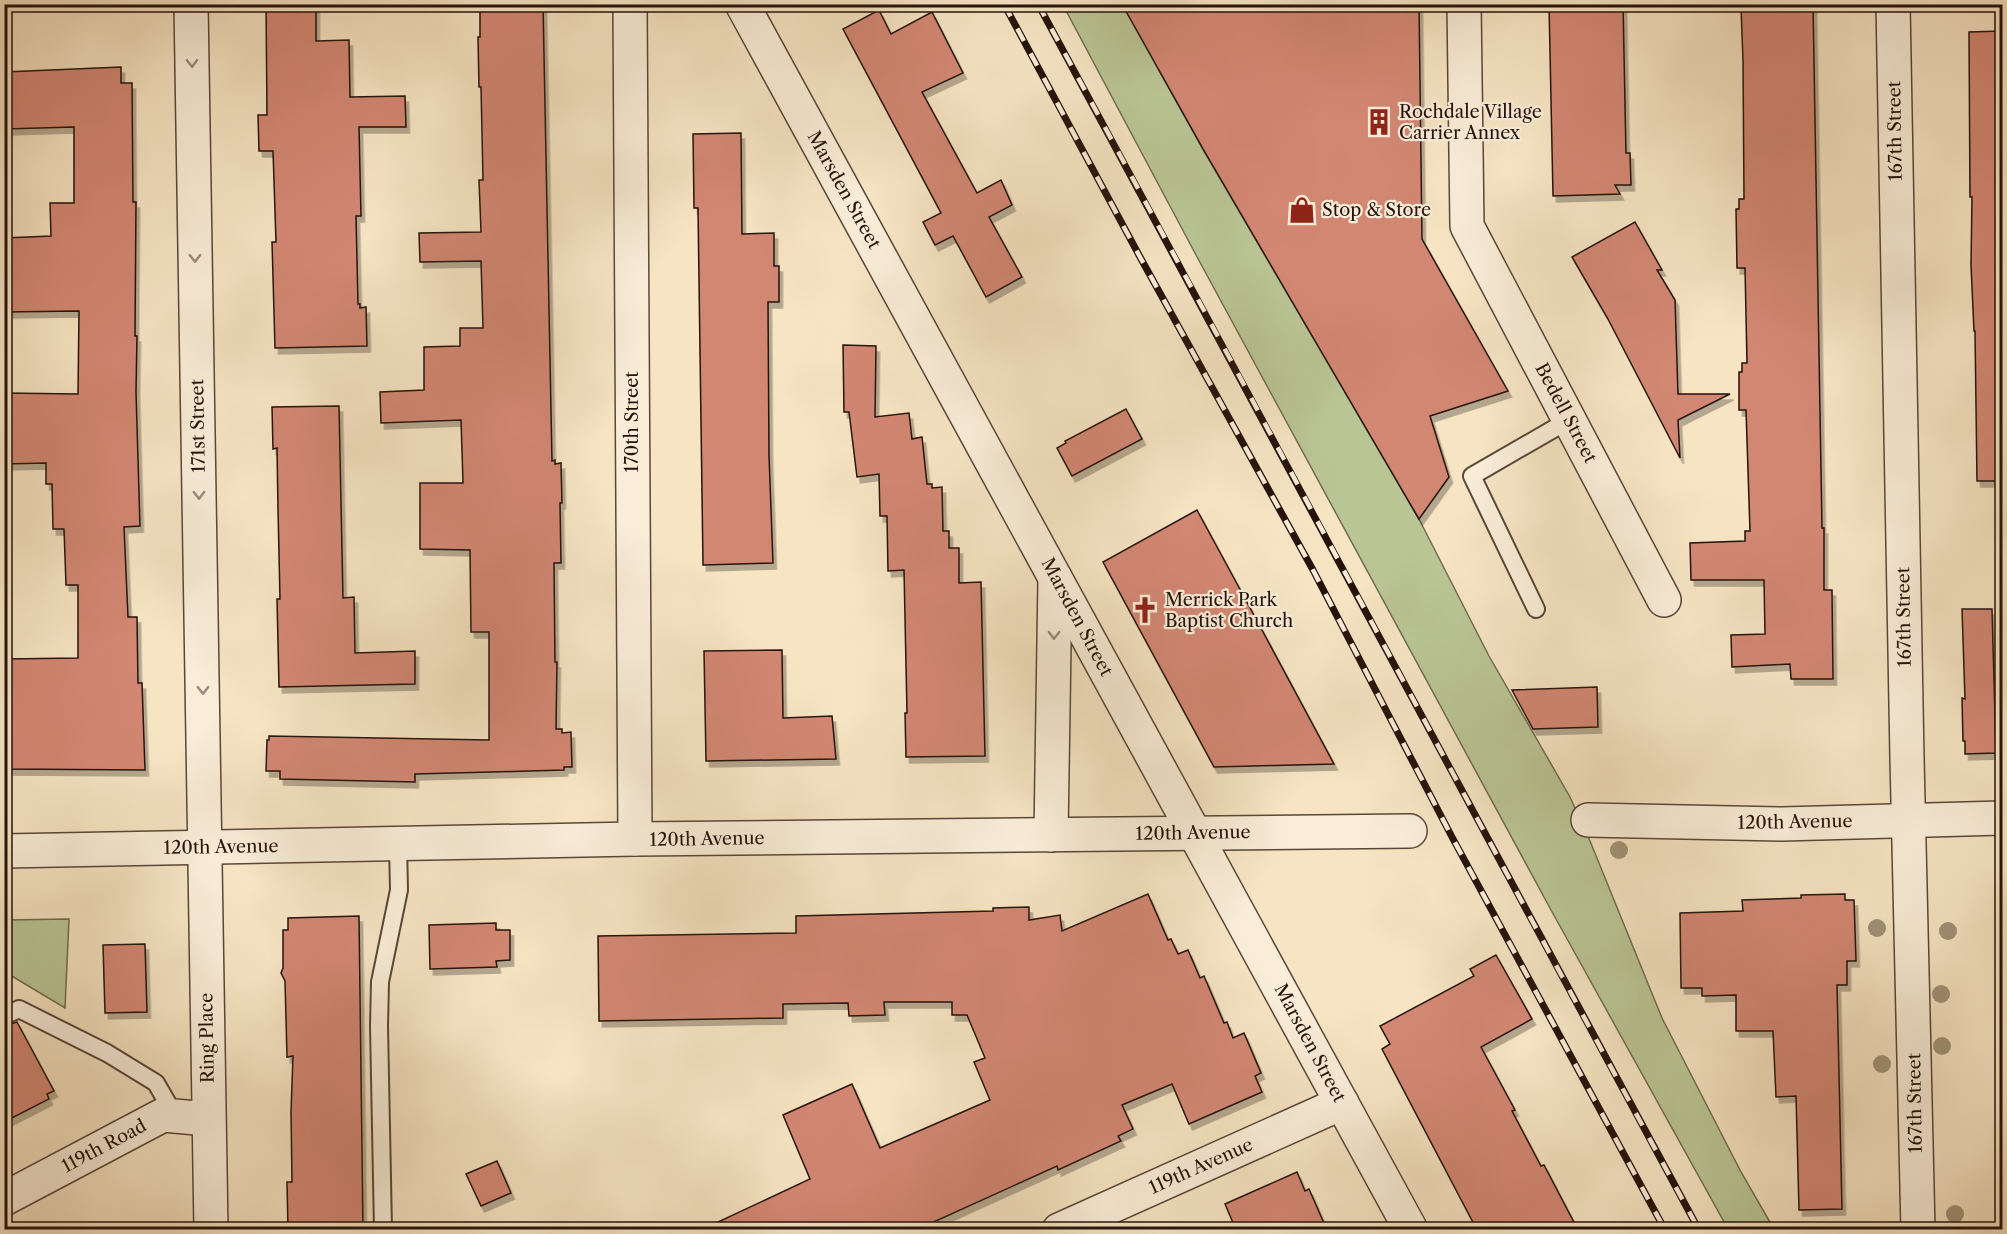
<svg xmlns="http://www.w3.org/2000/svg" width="2007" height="1234" font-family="'Libre Caslon Text',serif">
	<defs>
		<filter id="shadow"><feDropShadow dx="3.5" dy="6" stdDeviation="0" flood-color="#0004"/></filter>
	</defs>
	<rect width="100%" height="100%" fill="#f6e4c3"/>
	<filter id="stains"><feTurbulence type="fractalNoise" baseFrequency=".00333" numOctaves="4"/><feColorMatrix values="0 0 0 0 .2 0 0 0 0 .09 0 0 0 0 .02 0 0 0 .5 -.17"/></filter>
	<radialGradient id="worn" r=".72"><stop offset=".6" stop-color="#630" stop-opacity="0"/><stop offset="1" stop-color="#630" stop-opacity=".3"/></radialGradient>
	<!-- green -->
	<g fill="#bac595" stroke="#706c50" stroke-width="1.5">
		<path d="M1063,5H1123L1419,519L1489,656L1570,797L1590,841L1662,1018L1741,1172L1774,1229H1728L1551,910L1196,255Z"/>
		<path d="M69,919L65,1008L5,972L4,920Z"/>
	</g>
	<!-- building -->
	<g fill="#d28773" stroke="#25130b" stroke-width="1.5" filter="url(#shadow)">
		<path d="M266,4H316V41L349,40L350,97L405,96L406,127H359L361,216H356L358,304H360V308L366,307L367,346L275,348L272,242H276L273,151H259L258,115H267Z"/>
		<path d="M480,4H543L552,461L555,460V464L561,463L562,503H560L561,563H554L555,662H557L556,729H562V733L571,732L572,767H564V770L415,774V782L280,779V771H266L267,740H269V736L489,740V632H471L470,550L420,549V483H463L461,420L381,423L380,392L424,390V347L460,346V328H483L481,261L420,262L419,233L481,232L479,180H483L481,87H479L478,37H480Z"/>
		<path d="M1122,4H1419L1422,239L1508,391L1430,416L1449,477L1419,519L1203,149Z"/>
		<path d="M1549,4H1623L1626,153H1630L1631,185H1615L1620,194L1553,196Z"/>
		<path d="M1744,4H1813L1822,528H1824V590H1832L1833,679H1791L1790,664L1732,667L1731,635L1765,634L1764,580H1691L1690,543L1745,541V531H1750L1746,410H1739V372H1742V363H1747L1745,268H1737L1736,209H1739V199H1744L1743,61L1741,7H1744Z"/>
		<path d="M879,10L891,34L932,12L963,73L922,92L977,193L1001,180L1012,205L989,217L1022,277L986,297L953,236L935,245L923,222L941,213L843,29Z"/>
		<path d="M2002,31V481H1977L1975,331H1974L1971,265L1972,197H1970L1969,32Z"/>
		<path d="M121,67V83H132L133,202H136L135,336H137L136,392L140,526L124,527L128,617H137L138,683H142L145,770L4,769V659L78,658V585H66L64,529H53L52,484H46V463L4,464V393L78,394L79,311L4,312V238L51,236L50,203H74V127L4,129V72Z"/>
		<path d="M741,133L742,234L774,233V266H779V302H768L769,455L773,563L703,565L698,208H694L693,134Z"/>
		<path d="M1635,222L1662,270H1657L1675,300L1678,394H1730L1678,420L1680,458L1608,319L1572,257Z"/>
		<path d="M843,345L876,346L875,417L909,413L912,439L922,437L927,484H932V488L942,487L943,531H949V548H959V583L981,582L985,756L906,757L905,713H907L904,570L888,571L887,516H880L879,474L857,477L849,412H844Z"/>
		<path d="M339,406L343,598L354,597L355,653L415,651V684L279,687L277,599H280L278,509L277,448L273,449L272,407Z"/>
		<path d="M1126,409L1142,439L1072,476L1057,448L1066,443L1065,441Z"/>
		<path d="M1197,510L1248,604L1334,764L1214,767L1103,562Z"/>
		<path d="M1962,609H1992L1996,753L1965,754V741H1963L1962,698L1965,699Z"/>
		<path d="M782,650L783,718L832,716L836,759L706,761L704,651Z"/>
		<path d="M1597,687L1598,727L1533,729L1512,690Z"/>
		<path d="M1148,894L1168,940L1171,939L1178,954L1188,950L1200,978L1204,976L1224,1023L1227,1022L1233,1038L1244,1033L1261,1073L1255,1076L1262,1092L1189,1124L1172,1084L1122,1105L1133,1129L1118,1136L1121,1141L1058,1170L1057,1166L916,1230H701L810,1179L783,1115L852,1084L880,1148L990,1100L974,1062L985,1058L967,1015H952V1002H884L885,1015L849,1016L848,1003L783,1004V1018L599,1021L598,936L796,933V916L993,911V908L1029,907V920L1060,915L1062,931Z"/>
		<path d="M1845,894V900H1854L1856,961H1847V985H1837L1842,1209L1799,1210L1796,1096L1776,1097L1773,1031H1736V995L1702,996V988H1681L1680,913L1743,911L1742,900L1801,898V895Z"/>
		<path d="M359,916L363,1230H288L287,1182H292L291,1112L293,1056L287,1057L285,981L281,973L283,968V930H288V918Z"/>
		<path d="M496,923V930H510V960L496,961L497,967L430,969L429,925Z"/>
		<path d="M145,944L147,1012L105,1013L103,945Z"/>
		<path d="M1496,955L1532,1019L1481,1047L1515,1110L1512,1111L1541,1166L1544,1165L1578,1230H1477L1382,1049L1390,1044L1380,1026L1474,976L1470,969Z"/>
		<path d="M17,1022L54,1091L47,1094L49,1099L4,1122V1026Z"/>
		<path d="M497,1161L511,1193L481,1206L466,1174Z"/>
		<path d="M1297,1172L1305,1191L1309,1189L1327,1230H1236L1225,1204Z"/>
	</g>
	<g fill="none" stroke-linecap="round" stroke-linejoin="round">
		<defs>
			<g id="service">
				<path d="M1536,609L1472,476L1569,420"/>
				<path d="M4,1016L19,1009L107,1053L156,1083L175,1116"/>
				<path d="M383,1230L379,1026L380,982L399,890L398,844"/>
			</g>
			<g id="minor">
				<path d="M191,4L211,1230"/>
				<path d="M630,4L635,839"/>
				<path d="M742,4L1411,1230"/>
				<path d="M1464,4L1467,226L1664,600"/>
				<path d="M1893,4L1907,758L1918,1230"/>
				<path d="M1588,820L1782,824L2002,818"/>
				<path d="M1051,835L1055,578"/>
				<path d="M4,851L635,839L1410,831"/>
				<path d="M4,1199L163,1115L208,1119"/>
				<path d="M1059,1230L1342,1103"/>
			</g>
		</defs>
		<!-- service casing -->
		<use href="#service" stroke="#594739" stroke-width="20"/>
		<!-- minor casing -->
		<use href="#minor" stroke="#594739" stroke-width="36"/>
		<!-- service -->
		<use href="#service" stroke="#f9edd8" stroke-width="16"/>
		<!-- minor -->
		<use href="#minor" stroke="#f9edd8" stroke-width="33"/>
		<defs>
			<g id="rail">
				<path d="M1004,4L1140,257L1313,570L1452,837L1665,1230"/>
				<path d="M1038,4C1260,412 1478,822 1699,1230"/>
			</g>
		</defs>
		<!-- rail casing -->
		<use href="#rail" stroke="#25130b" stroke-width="7"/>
		<!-- rail -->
		<use href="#rail" stroke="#f9edd8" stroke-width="4.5" stroke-dasharray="14" stroke-linecap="butt"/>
	</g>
	<!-- trees -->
	<g fill="#a09378">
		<circle cx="1619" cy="850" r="9"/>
		<circle cx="1877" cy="928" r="9"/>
		<circle cx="1948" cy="931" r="9"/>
		<circle cx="1941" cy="994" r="9"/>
		<circle cx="1942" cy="1046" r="9"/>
		<circle cx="1882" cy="1064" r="9"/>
		<circle cx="1955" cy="1214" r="9"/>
	</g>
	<!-- one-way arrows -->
	<defs><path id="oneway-chevron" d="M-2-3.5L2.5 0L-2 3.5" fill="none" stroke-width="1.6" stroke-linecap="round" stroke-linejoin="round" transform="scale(1.5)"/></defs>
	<g stroke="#9a8b7c">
		<use href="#oneway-chevron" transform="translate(192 63) rotate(89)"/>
		<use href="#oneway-chevron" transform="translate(195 258) rotate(89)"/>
		<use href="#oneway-chevron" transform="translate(199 495) rotate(89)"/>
		<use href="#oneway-chevron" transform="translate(1054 635) rotate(91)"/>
		<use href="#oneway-chevron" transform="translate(203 690) rotate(89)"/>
	</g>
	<!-- icons -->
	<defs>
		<symbol id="building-bare" viewBox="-9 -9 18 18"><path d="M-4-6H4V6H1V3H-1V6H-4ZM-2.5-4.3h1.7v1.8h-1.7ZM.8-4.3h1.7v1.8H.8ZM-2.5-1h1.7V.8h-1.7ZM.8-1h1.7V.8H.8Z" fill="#8f2418" stroke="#f9edd8" stroke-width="2.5" paint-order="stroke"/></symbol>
		<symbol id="shop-bare" viewBox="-9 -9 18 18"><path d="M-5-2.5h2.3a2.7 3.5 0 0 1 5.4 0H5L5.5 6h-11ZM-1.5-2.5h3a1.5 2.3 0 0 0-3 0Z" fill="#8f2418" stroke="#f9edd8" stroke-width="2.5" paint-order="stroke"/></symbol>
		<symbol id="church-bare" viewBox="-9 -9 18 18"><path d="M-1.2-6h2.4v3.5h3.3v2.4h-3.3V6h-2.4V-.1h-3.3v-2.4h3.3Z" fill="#8f2418" stroke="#f9edd8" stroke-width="2.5" paint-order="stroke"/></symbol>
	</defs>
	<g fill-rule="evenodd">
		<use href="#building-bare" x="1360" y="103" width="38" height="38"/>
		<use href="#shop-bare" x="1283" y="191" width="38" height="38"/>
		<use href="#church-bare" x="1126" y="591" width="38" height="38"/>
	</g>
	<g text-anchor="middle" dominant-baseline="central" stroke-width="4.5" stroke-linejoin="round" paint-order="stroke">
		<!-- poi labels -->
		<g font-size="18" fill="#25130b" stroke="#f9edd8" text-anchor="start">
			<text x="1399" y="112">Rochdale Village<tspan x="1399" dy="21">Carrier Annex</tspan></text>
			<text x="1322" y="210">Stop &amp; Store</text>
			<text x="1165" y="600">Merrick Park<tspan x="1165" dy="21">Baptist Church</tspan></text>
		</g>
		<!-- street labels -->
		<g font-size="18" fill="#25130b" stroke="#f9edd8">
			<text transform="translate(1895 131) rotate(-91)">167th Street</text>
			<text transform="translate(844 190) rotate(61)">Marsden Street</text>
			<text transform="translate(1566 413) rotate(62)">Bedell Street</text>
			<text transform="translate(632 422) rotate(-90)">170th Street</text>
			<text transform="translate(198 426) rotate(-91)">171st Street</text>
			<text transform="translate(1077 617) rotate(62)">Marsden Street</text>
			<text transform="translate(1904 617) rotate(-91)">167th Street</text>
			<text transform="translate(1795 822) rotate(-1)">120th Avenue</text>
			<text transform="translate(1193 833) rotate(-1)">120th Avenue</text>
			<text transform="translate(707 839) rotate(-1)">120th Avenue</text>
			<text transform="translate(221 847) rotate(-1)">120th Avenue</text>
			<text transform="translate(207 1038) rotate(-91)">Ring Place</text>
			<text transform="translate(1310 1043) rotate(62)">Marsden Street</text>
			<text transform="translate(1915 1103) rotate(-91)">167th Street</text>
			<text transform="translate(104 1146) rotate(-28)">119th Road</text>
			<text transform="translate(1201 1166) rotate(-24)">119th Avenue</text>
		</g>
	</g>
	<!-- margin -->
	<rect width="2007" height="1234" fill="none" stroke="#f6e4c3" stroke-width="24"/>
	<rect x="6" y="6" width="1995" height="1222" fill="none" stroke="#25130b" stroke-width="3"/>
	<rect x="12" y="12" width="1983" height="1210" fill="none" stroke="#25130b" stroke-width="1.5"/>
	<rect width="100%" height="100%" filter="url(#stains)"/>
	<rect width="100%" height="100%" fill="url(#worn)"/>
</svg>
